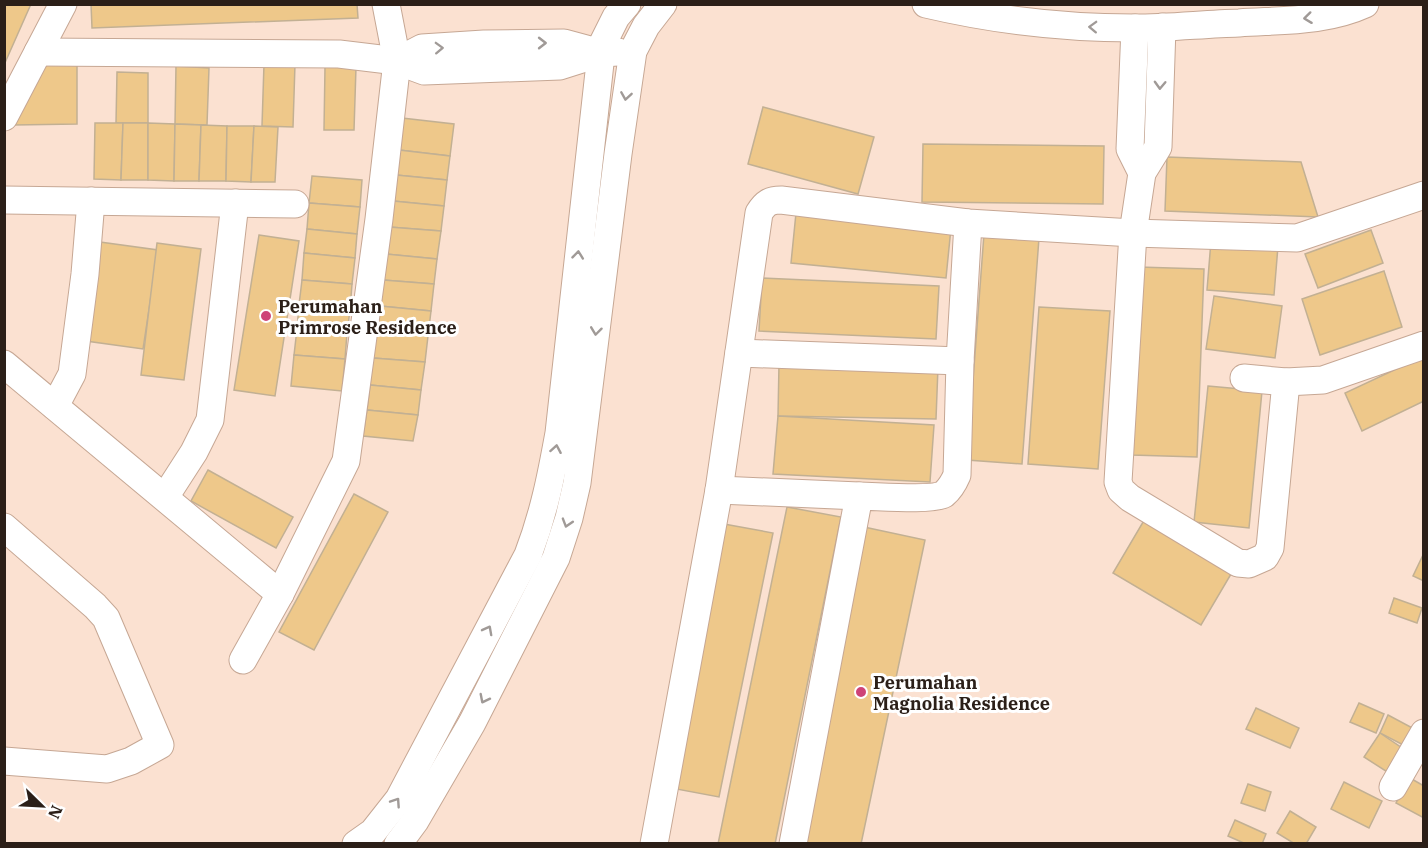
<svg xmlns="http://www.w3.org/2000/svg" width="1428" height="848" font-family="'IBM Plex Serif',serif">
	<rect width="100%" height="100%" fill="#fbe1d1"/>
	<!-- building -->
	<g fill="#eec88a" stroke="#c2b093" stroke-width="1.5">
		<path d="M4,4H31L4,65Z"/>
		<path d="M91,4H357L358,18L92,28Z"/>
		<path d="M44,63H77V124L14,125Z"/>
		<path d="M264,64H295L293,127L262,126Z"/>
		<path d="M176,66L209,68L207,125L175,124Z"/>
		<path d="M325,67H356L354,130H324Z"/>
		<path d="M117,72L148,73V123H116Z"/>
		<path d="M763,107L874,137L858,194L748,164Z"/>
		<path d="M402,118L454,124L450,156L399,150Z"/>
		<path d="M95,123H123L121,180L94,179Z"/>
		<path d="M123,123H148V180H121Z"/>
		<path d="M148,123L175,124L174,181L148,180Z"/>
		<path d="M175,124L201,125L199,181H174Z"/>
		<path d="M201,125L227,126L226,181H199Z"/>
		<path d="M227,126H254L251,182L226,181Z"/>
		<path d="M254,126L278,127L275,182H251Z"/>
		<path d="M923,144L1104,146L1103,204L922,202Z"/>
		<path d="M399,150L450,156L447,180L396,175Z"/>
		<path d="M1167,157L1301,162L1318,217L1165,211Z"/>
		<path d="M396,175L447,180L444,206L393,201Z"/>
		<path d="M312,176L362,180L360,207L309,203Z"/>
		<path d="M393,201L444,206L441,231L389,227Z"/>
		<path d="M309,203L360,207L357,234L307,229Z"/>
		<path d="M796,213L951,228L946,278L791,263Z"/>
		<path d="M389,227L441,231L437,259L386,254Z"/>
		<path d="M307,229L357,234L355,258L304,253Z"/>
		<path d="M1371,230L1383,263L1318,288L1305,254Z"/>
		<path d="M984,234L1039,238L1022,464L967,460Z"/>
		<path d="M259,235L299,241L275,396L234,390Z"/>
		<path d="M1211,241L1278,246L1274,295L1207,290Z"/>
		<path d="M100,242L158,250L143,349L86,341Z"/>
		<path d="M157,243L201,249L184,380L141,375Z"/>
		<path d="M304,253L355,258L352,284L302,280Z"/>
		<path d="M386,254L437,259L434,284L383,280Z"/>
		<path d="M1138,267L1204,269L1197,457L1132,455Z"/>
		<path d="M1384,271L1402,327L1320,355L1302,299Z"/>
		<path d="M762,278L939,286L936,339L759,331Z"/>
		<path d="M302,280L352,284L350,310L299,305Z"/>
		<path d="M383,280L434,284L431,311L380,306Z"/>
		<path d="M1214,296L1282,306L1275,358L1206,349Z"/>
		<path d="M299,305L350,310L347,333L297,329Z"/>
		<path d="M380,306L431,311L428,336L377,331Z"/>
		<path d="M1039,307L1110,311L1098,469L1028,464Z"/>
		<path d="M297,329L347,333L345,359L294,355Z"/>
		<path d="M377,331L428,336L425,362L373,358Z"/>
		<path d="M294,355L345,359L342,391L291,386Z"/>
		<path d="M1424,356V401L1362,431L1345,393Z"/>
		<path d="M373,358L425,362L421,390L370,385Z"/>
		<path d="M779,364L938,367L936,419L778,416Z"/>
		<path d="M370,385L421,390L418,415L367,410Z"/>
		<path d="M1208,386L1262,391L1249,528L1194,522Z"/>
		<path d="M367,410L418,415L413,441L363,436Z"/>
		<path d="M778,416L934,425L930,482L773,474Z"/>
		<path d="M208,470L293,517L276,548L191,501Z"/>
		<path d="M354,494L388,512L314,650L279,632Z"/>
		<path d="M787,507L841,517L775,844H718Z"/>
		<path d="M1146,517L1234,569L1201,625L1113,573Z"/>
		<path d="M724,524L773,533L719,797L671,788Z"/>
		<path d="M864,527L925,540L861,844H798Z"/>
		<path d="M1423,555H1424V581L1413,576Z"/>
		<path d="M1394,598L1422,608L1417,623L1389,613Z"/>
		<path d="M1359,703L1384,714L1376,733L1350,722Z"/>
		<path d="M1256,708L1299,728L1290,748L1246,729Z"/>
		<path d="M1388,715L1420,732L1411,749L1380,733Z"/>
		<path d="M1380,733L1408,752L1392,775L1364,757Z"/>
		<path d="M1410,778L1424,786V818L1396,803Z"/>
		<path d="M1344,782L1382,801L1369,828L1331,809Z"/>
		<path d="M1248,784L1271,792L1265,811L1241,803Z"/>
		<path d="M1290,811L1316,827L1306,844H1295L1277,833Z"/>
		<path d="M1235,820L1266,834L1262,844H1246L1228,836Z"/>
	</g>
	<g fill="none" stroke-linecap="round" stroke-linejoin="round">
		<defs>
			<g id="minor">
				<path d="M926,4C994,20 1065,28 1134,28C1169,28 1204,24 1239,23C1281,20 1326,22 1365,4"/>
				<path d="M1162,27L1158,147L1142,173L1133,233L1118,482L1121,490L1130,498L1238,563L1249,564L1265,557L1270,548L1286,382"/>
				<path d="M1135,28L1130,149L1142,173"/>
				<path d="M38,52L339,54L397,61L424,71L560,66L601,53L618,52"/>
				<path d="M397,61L422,48L484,44L564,43L601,53"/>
				<path d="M4,117L63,4"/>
				<path d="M4,200L295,204"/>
				<path d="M739,353L960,361"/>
				<path d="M4,364L280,594"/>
				<path d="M1244,378L1286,382L1323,380L1424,345"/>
				<path d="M55,406L72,374L85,274L91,201"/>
				<path d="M719,490L859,496"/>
				<path d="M165,497L194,452L210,420L235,203"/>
				<path d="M4,527L95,606L106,618L160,745L131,761L107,769L4,761"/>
				<path d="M243,660L280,594L346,461L379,219L397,61L386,4"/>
				<path d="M1393,787L1424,733"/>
				<path d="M356,844L373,832L399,799L528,555C544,513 551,477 559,433L602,45L616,17L627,4"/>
				<path d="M398,844L415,821L472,723L556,558L569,518L577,483L618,154L633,51L646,26L663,4"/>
				<path d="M654,844L719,490L759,213C765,203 770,200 781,200L968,223L1133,233L1297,238L1424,195"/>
				<path d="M793,844L859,496C876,496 932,501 944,494C950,489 954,482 957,475L960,361L968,223"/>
			</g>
		</defs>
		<!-- minor casing -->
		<use href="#minor" stroke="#c6a794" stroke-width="29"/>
		<!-- minor -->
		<use href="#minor" stroke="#fff" stroke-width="27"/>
	</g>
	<!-- one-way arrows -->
	<defs><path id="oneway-chevron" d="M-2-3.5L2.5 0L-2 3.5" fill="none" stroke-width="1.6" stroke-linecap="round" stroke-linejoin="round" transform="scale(1.5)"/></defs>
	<g stroke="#a09a97">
		<use href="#oneway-chevron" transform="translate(1308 18) rotate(173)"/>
		<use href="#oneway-chevron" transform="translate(1093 27) rotate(-178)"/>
		<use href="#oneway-chevron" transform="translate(542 43)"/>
		<use href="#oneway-chevron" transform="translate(439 48) rotate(-2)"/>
		<use href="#oneway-chevron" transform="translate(1160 85) rotate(92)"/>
		<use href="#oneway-chevron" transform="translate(626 96) rotate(99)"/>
		<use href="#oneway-chevron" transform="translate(578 255) rotate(-84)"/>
		<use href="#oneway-chevron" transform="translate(596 331) rotate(97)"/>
		<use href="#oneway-chevron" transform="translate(556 449) rotate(-80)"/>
		<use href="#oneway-chevron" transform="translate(567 523) rotate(107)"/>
		<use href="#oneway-chevron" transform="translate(488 630) rotate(-62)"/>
		<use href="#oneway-chevron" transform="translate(484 699) rotate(117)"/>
		<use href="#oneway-chevron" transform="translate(396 802) rotate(-56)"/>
	</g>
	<!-- markers -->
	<g fill="#ce4377" stroke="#fff" stroke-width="2">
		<circle cx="266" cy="316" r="6"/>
		<circle cx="861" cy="692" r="6"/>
	</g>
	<g text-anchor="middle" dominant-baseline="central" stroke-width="6" stroke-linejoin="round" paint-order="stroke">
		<!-- poi labels -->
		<g font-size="18" font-weight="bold" fill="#2b1f18" stroke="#fff" text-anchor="start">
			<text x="278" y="306">Perumahan<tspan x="278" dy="21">Primrose Residence</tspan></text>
			<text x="873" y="682">Perumahan<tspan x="873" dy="21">Magnolia Residence</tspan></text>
		</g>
	</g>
	<!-- border -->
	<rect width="1428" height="848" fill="none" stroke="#2b1f18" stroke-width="12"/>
	<!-- north arrow -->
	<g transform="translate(42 806) rotate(114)" stroke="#ffffff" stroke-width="4.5" paint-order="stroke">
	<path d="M0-4.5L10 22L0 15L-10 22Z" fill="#2b1f18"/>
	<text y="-9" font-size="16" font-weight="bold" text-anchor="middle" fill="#2b1f18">N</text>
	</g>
</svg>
